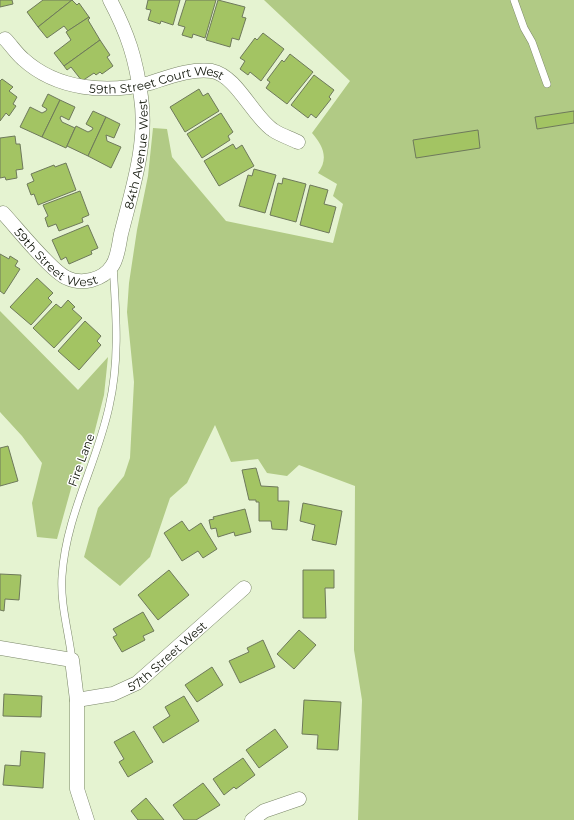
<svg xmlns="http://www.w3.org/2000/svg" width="574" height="820" font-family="Montserrat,sans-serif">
	<rect width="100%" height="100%" fill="#e5f3d1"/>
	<!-- green -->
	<g fill="#b1ca85">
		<path d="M264,0H574V820H358L362,700L354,650L355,486L299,465L287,476L267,473L258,459L231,462L215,425L187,483L170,498L150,557L120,586L84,557L98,508L124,476L130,458L134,382L127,312L129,283L137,230L148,176L153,128L167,129L172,157L226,221L333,243L343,204L333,196L337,184L318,173C329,158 323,146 312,133L350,81Z"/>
		<path d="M0,311L78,390L108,357L104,395L94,434L72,485L57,539L37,537L32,503L42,463L22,436L0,412Z"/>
	</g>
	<!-- building -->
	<g fill="#a3c463" stroke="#6e795b">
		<path d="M0,0H12L13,4L0,7Z"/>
		<path d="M43,0H72L38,27L27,12Z"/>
		<path d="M72,0L77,5L79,3L89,17L68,31L64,26L47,38L38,27Z"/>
		<path d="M148,0H180L173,25L161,21L160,24L148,20L151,10L146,9Z"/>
		<path d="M186,0H216L205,38L193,34L192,38L182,35L185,27L178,25Z"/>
		<path d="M218,0L245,7L242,17L246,18L239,40L232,38L230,47L206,40Z"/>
		<path d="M89,17L90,18L88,20L100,40L64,66L54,53L71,40L66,32Z"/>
		<path d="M263,33L284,49L261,81L250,72L248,75L240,69L245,61L240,58L255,38L257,40Z"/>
		<path d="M100,40L110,55L107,57L113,66L102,74L100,72L96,75L94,73L82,81L71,67L67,70L64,66Z"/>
		<path d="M290,54L313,72L287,104L266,88L270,82L267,80L282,60L284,62Z"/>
		<path d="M314,75L334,90L329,97L331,99L316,118L311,114L308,118L291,105Z"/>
		<path d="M2,79L13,87L9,91L17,97L13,104L16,106L9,116L6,113L0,121V81Z"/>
		<path d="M199,89L203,96L208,93L219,111L185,132L170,107Z"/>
		<path d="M48,94L60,100L42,137L20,127L30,107L42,113L46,111L47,109L42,106Z"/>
		<path d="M60,100L75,107L69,120L61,116L60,118L62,122L75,128L66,148L42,137Z"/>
		<path d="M93,111L106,117L88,156L67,146L76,126L88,132L92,130L93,128L86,124Z"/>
		<path d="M574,111V123L537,129L535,117Z"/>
		<path d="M221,113L233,132L228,136L230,140L202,158L187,134Z"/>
		<path d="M106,117L120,124L114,138L106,135L107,141L121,147L111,168L88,156Z"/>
		<path d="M478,130L480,148L416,158L413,140Z"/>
		<path d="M15,136L16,144H20L23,169L16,170L17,178L6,180L5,177L0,178V138Z"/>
		<path d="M233,144L236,149L242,145L254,166L219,186L204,161Z"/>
		<path d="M66,163L76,190L38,205L34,194L31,195L27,184L34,181L31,174L54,165L55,167Z"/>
		<path d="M254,169L276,175L265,213L239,206L248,175L252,176Z"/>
		<path d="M283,178L306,184L296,222L270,215L278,183L282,184Z"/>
		<path d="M310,185L328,190L324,204L336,207L329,233L300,225Z"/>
		<path d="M80,191L89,215L82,218L83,222L59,231L56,224L48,227L45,218L48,216L43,205Z"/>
		<path d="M88,225L98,248L91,251L92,254L69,264L66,257L61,260L52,240Z"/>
		<path d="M0,254L9,259L10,256L18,261L15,266L20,269L4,294L0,291Z"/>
		<path d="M37,278L53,293L48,298L52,302L31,325L10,307Z"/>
		<path d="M68,300L75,307L72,309L82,318L54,348L33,328L56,304L61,308Z"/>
		<path d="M85,321L101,336L97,341L101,345L79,370L58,351Z"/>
		<path d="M8,446L18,481L0,486V448Z"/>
		<path d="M256,468L261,486L278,487V501H289L287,530L272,529L271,521H259V502H256V500H249L242,470Z"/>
		<path d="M303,503L342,511L336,545L312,540L315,525L300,521Z"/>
		<path d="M245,509L251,532L235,536L234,532L218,537L216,528L211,529L209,520L214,519L213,517Z"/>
		<path d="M182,521L189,531L201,523L217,549L203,558L198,551L182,561L164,533Z"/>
		<path d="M169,570L189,595L158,620L138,595Z"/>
		<path d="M303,570H334V588H325L326,618H303Z"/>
		<path d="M0,574L21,575L19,600L5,599L4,611L0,610Z"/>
		<path d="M143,612L154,631L143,636L145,640L122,652L113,637L117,635L113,629Z"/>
		<path d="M299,630L316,645L294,669L277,654Z"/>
		<path d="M263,640L275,667L240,683L229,661L249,652L247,648Z"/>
		<path d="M212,667L223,685L197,702L185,685Z"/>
		<path d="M4,694L42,696L41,717L3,716Z"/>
		<path d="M184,696L199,721L163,743L153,727L170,716L165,707Z"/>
		<path d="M304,700L341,702L338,750L317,749L318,735L302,734Z"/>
		<path d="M275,729L288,747L259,768L246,750Z"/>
		<path d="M134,731L153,762L128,777L119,762L124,759L114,742Z"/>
		<path d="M21,751L45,753L43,788L3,785L5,765L20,766Z"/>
		<path d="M243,758L255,775L236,789L234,787L224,795L213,779Z"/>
		<path d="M203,783L220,805L196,820H184L173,805Z"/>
		<path d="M146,798L164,820H138L131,811Z"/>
	</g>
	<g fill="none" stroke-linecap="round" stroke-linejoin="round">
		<defs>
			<g id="lane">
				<path d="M514,0L524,28L532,42L547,84"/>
				<path d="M72,660C69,633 60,604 62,576C66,515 96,466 109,407C120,360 116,313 113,265"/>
			</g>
			<g id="street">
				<path id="s1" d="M5,39C11,45 16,53 23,59C57,90 107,94 150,83C169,77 192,68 212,71C237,76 253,117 273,130C280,135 290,138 298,142"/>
				<path id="s2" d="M3,213C17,228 51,271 67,278C82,285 103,280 112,266C118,258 119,243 121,234C132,190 148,143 141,97C136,59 128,34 110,0"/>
				<path d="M0,648L72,660L77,700V789L87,820"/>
				<path id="s3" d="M77,700L113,694L137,683L244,588"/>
				<path d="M252,820L264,811L299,799"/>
			</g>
		</defs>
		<!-- lane casing -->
		<use href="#lane" stroke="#7a8668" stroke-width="8"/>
		<!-- street casing -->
		<use href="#street" stroke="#7a8668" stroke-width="15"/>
		<!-- lane -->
		<use href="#lane" stroke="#fff" stroke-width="7"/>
		<!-- street -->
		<use href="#street" stroke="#fff" stroke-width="14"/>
	</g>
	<g text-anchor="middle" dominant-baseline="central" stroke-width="3" stroke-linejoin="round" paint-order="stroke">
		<!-- street labels -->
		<g font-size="12" fill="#11160a" stroke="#fff">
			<text stroke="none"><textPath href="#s1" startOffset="169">59th Street Court West</textPath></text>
			<text stroke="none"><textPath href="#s2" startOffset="257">84th Avenue West</textPath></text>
			<text stroke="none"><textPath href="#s2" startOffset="72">59th Street West</textPath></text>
			<text transform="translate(81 460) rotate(-70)">Fire Lane</text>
			<text stroke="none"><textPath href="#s3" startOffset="103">57th Street West</textPath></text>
		</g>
	</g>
</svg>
